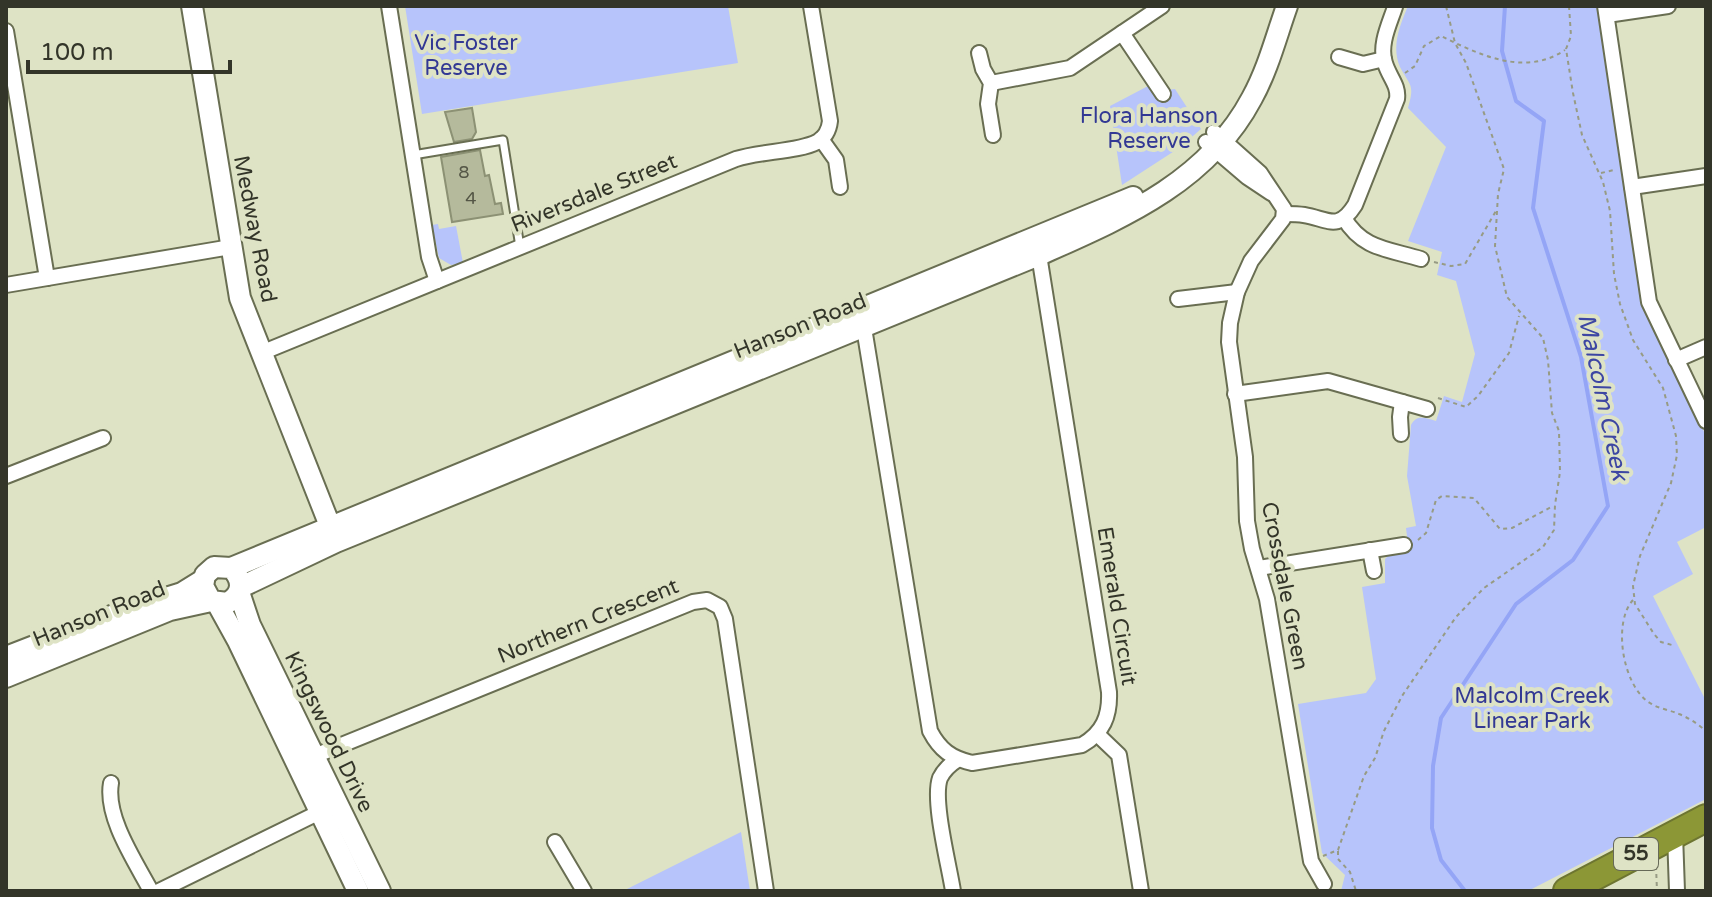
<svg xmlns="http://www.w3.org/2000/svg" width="1712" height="897" font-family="'Varela Round',sans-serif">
	<rect width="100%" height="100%" fill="#dee3c5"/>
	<!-- green -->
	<g fill="#b7c4fb">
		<path d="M405,6H728L738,63L422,114Z"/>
		<path d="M1408,6H1599L1642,299L1706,436V527L1677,542L1693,574L1653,596L1706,701V799L1528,891H1341L1345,875L1322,853L1298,704L1366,693L1376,679L1362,587L1385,583V559L1389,555L1409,552L1406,528L1416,526L1407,476L1411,425C1417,414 1425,418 1436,421L1444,396L1462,402L1475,354L1456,281L1437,275L1442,252L1408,241L1446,147L1408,108C1415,84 1410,86 1400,67C1391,46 1400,25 1408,6Z"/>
		<path d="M1150,85L1167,90L1175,89L1201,129L1179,148L1122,185L1110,106Z"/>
		<path d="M438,224L439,229L456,226L463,263L451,265L439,258L432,225Z"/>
		<path d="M741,832L750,891H623Z"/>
	</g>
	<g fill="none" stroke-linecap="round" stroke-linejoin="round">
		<!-- stream -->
		<path stroke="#94a5f6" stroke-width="4" d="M1465,891L1441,860L1432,828L1433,766L1441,718L1516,604L1573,560L1608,506L1581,357L1533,208L1544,121L1516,101L1502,51L1505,6"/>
	</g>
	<!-- building -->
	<g fill="#b5ba9c" stroke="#8c9174" stroke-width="2">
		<path d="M472,108L476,132L472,139L454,142L445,112Z"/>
		<path d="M480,150L485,176L489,175L495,204L501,203L503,214L452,222L441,157Z"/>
	</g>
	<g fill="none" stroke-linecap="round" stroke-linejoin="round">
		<defs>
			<path id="lane" d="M413,155L503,140L520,247"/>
			<g id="street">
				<path d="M389,6L429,257L437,281"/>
				<path d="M1605,6L1649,302L1706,421"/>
				<path d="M1607,15L1668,6"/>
				<path d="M6,31L47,278"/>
				<path d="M1122,33L1163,94"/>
				<path d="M979,53L983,69L991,83L988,104L993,135"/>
				<path d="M1339,57L1363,64L1384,59"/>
				<path d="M991,83L1070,68L1162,6"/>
				<path d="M1214,132L1260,173L1284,209L1283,219L1251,261L1237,292L1230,323L1229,342L1245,457L1247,521L1252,549L1267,599L1311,861L1324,884"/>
				<path d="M821,139L836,160L840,187"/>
				<path d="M1206,142L1247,177L1271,193"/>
				<path d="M1632,187L1706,176"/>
				<path d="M1285,214C1291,214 1298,214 1304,215C1328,219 1338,232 1355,205L1397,99C1399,85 1389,77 1385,63C1379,45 1389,25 1395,7"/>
				<path d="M1344,218C1362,249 1388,249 1421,259"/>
				<path d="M6,285L231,247"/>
				<path d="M1178,299L1237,292"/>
				<path d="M860,319L865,334L930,731C940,750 951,758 972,763L1082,745C1103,733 1110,716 1109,692L1039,255"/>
				<path d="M261,353L736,159C760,151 798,152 817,142C826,137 829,130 830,121L811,6"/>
				<path d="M1676,360L1706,347"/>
				<path d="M1235,394L1328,381L1427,409"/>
				<path d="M1401,434L1400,417L1402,402"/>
				<path d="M6,476L103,438"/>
				<path d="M1370,550L1374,571"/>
				<path d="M1259,568L1404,545"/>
				<path d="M1097,734L1119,755L1141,891"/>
				<path d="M307,759L693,602L707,600L720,607L725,619L766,891"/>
				<path d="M111,783C105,817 135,861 151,891"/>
				<path d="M1675,834L1677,891"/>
				<path d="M555,842L584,891"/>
				<path d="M159,891L328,808"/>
				<path d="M953,891C949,865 932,800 940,778C944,770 949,765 957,760"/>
			</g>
			<g id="secondary">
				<path d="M192,6L240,298L334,536"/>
				<path d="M231,568L1133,197"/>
				<path d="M241,587L336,542L1039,255C1122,218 1207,183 1252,98C1268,69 1276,37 1287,6"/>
				<path d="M239,592L250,625L380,891"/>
				<path d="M217,603L238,641L358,891"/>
				<path d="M6,657L127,610L182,593L203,580"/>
				<path d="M6,677L170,610L211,601L227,603C243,595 244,580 231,568L214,567L205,575L203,586L211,601"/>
			</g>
			<path id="highway" d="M1567,891L1706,818"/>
		</defs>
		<!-- lane casing -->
		<use href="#lane" stroke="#696e52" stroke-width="11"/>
		<!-- street casing -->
		<use href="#street" stroke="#696e52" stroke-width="18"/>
		<!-- secondary casing -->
		<use href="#secondary" stroke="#696e52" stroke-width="24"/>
		<!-- highway casing -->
		<use href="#highway" stroke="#6d7531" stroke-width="30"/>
		<!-- path -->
		<g stroke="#979b84" stroke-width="2" stroke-dasharray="4 4" stroke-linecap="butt">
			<path d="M1569,6L1571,36L1566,49L1573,93L1582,135L1603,182L1610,211L1614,274L1620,304L1633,340L1663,388L1676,436L1677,455L1671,483L1640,556L1633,586L1635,604L1654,634L1661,642L1672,645"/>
			<path d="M1405,73L1415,66L1424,46L1441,36C1480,55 1525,77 1565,50"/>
			<path d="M1601,173L1614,170"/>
			<path d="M1434,262L1451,266L1465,264L1496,211"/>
			<path d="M1438,398L1466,407L1478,396L1509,353L1519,316"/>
			<path d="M1418,540L1426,533L1436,500L1442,496L1474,498L1500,529L1512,528L1553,506"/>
			<path d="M1633,600C1612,623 1623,687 1650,703C1659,709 1670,710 1679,714C1689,718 1698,724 1706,731"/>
			<path d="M1338,851V859L1350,872L1356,891"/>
			<path d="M1323,856L1338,850L1364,776L1375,758L1384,731L1402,696L1430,655L1456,617L1484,588L1543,547L1554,530L1555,505L1560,472L1559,431L1552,413L1548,360L1543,338L1507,297L1495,246L1498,194L1504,169L1466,63L1455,43L1446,6"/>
			<path d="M1656,866L1657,891"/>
		</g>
		<!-- lane -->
		<use href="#lane" stroke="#fff" stroke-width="7"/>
		<!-- street -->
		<use href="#street" stroke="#fff" stroke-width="14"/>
		<!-- secondary -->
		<use href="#secondary" stroke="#fff" stroke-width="20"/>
		<!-- highway -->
		<use href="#highway" stroke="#8c9736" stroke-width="26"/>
	</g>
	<g text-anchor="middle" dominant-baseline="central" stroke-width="8" stroke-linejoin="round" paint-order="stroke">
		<!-- number labels -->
		<g font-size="18" fill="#545646">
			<text x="464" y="172">8</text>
			<text x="471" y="198">4</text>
		</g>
		<!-- shield labels -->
		<rect fill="#dee3c5" stroke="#666958" stroke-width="2" x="1614" y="838" width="44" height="32" rx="6"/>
		<g font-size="20" font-weight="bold" fill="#333529">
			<text x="1636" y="854">55</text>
		</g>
		<!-- park labels -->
		<g font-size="22" fill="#323894" stroke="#dee3c5">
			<text x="466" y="43">Vic Foster<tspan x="466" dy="25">Reserve</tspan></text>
			<text x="1149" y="116">Flora Hanson<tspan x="1149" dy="25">Reserve</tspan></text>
			<text x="1532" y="696">Malcolm Creek<tspan x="1532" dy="25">Linear Park</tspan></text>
		</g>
		<!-- street labels -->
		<g font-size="22" fill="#333529" stroke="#dee3c5">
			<text transform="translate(594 193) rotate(-22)">Riversdale Street</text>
			<text transform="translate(255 229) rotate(79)">Medway Road</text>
			<text transform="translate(800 326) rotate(-22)">Hanson Road</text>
			<text transform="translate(1285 586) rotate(79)">Crossdale Green</text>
			<text transform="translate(1117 606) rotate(81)">Emerald Circuit</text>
			<text transform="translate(99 614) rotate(-22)">Hanson Road</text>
			<text transform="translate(588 621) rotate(-22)">Northern Crescent</text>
			<text transform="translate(329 732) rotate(64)">Kingswood Drive</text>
		</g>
		<!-- water labels -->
		<g font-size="24" font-style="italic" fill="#3d46a3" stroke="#dee3c5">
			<text transform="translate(1603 397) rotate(78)">Malcolm Creek</text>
		</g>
	</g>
	<!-- border -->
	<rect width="1712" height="897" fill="none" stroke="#333529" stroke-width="16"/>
	<!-- scale -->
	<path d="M28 60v12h202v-12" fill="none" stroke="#333529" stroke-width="4"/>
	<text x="40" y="60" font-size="24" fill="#333529" stroke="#dee3c5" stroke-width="6" paint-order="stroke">100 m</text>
</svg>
